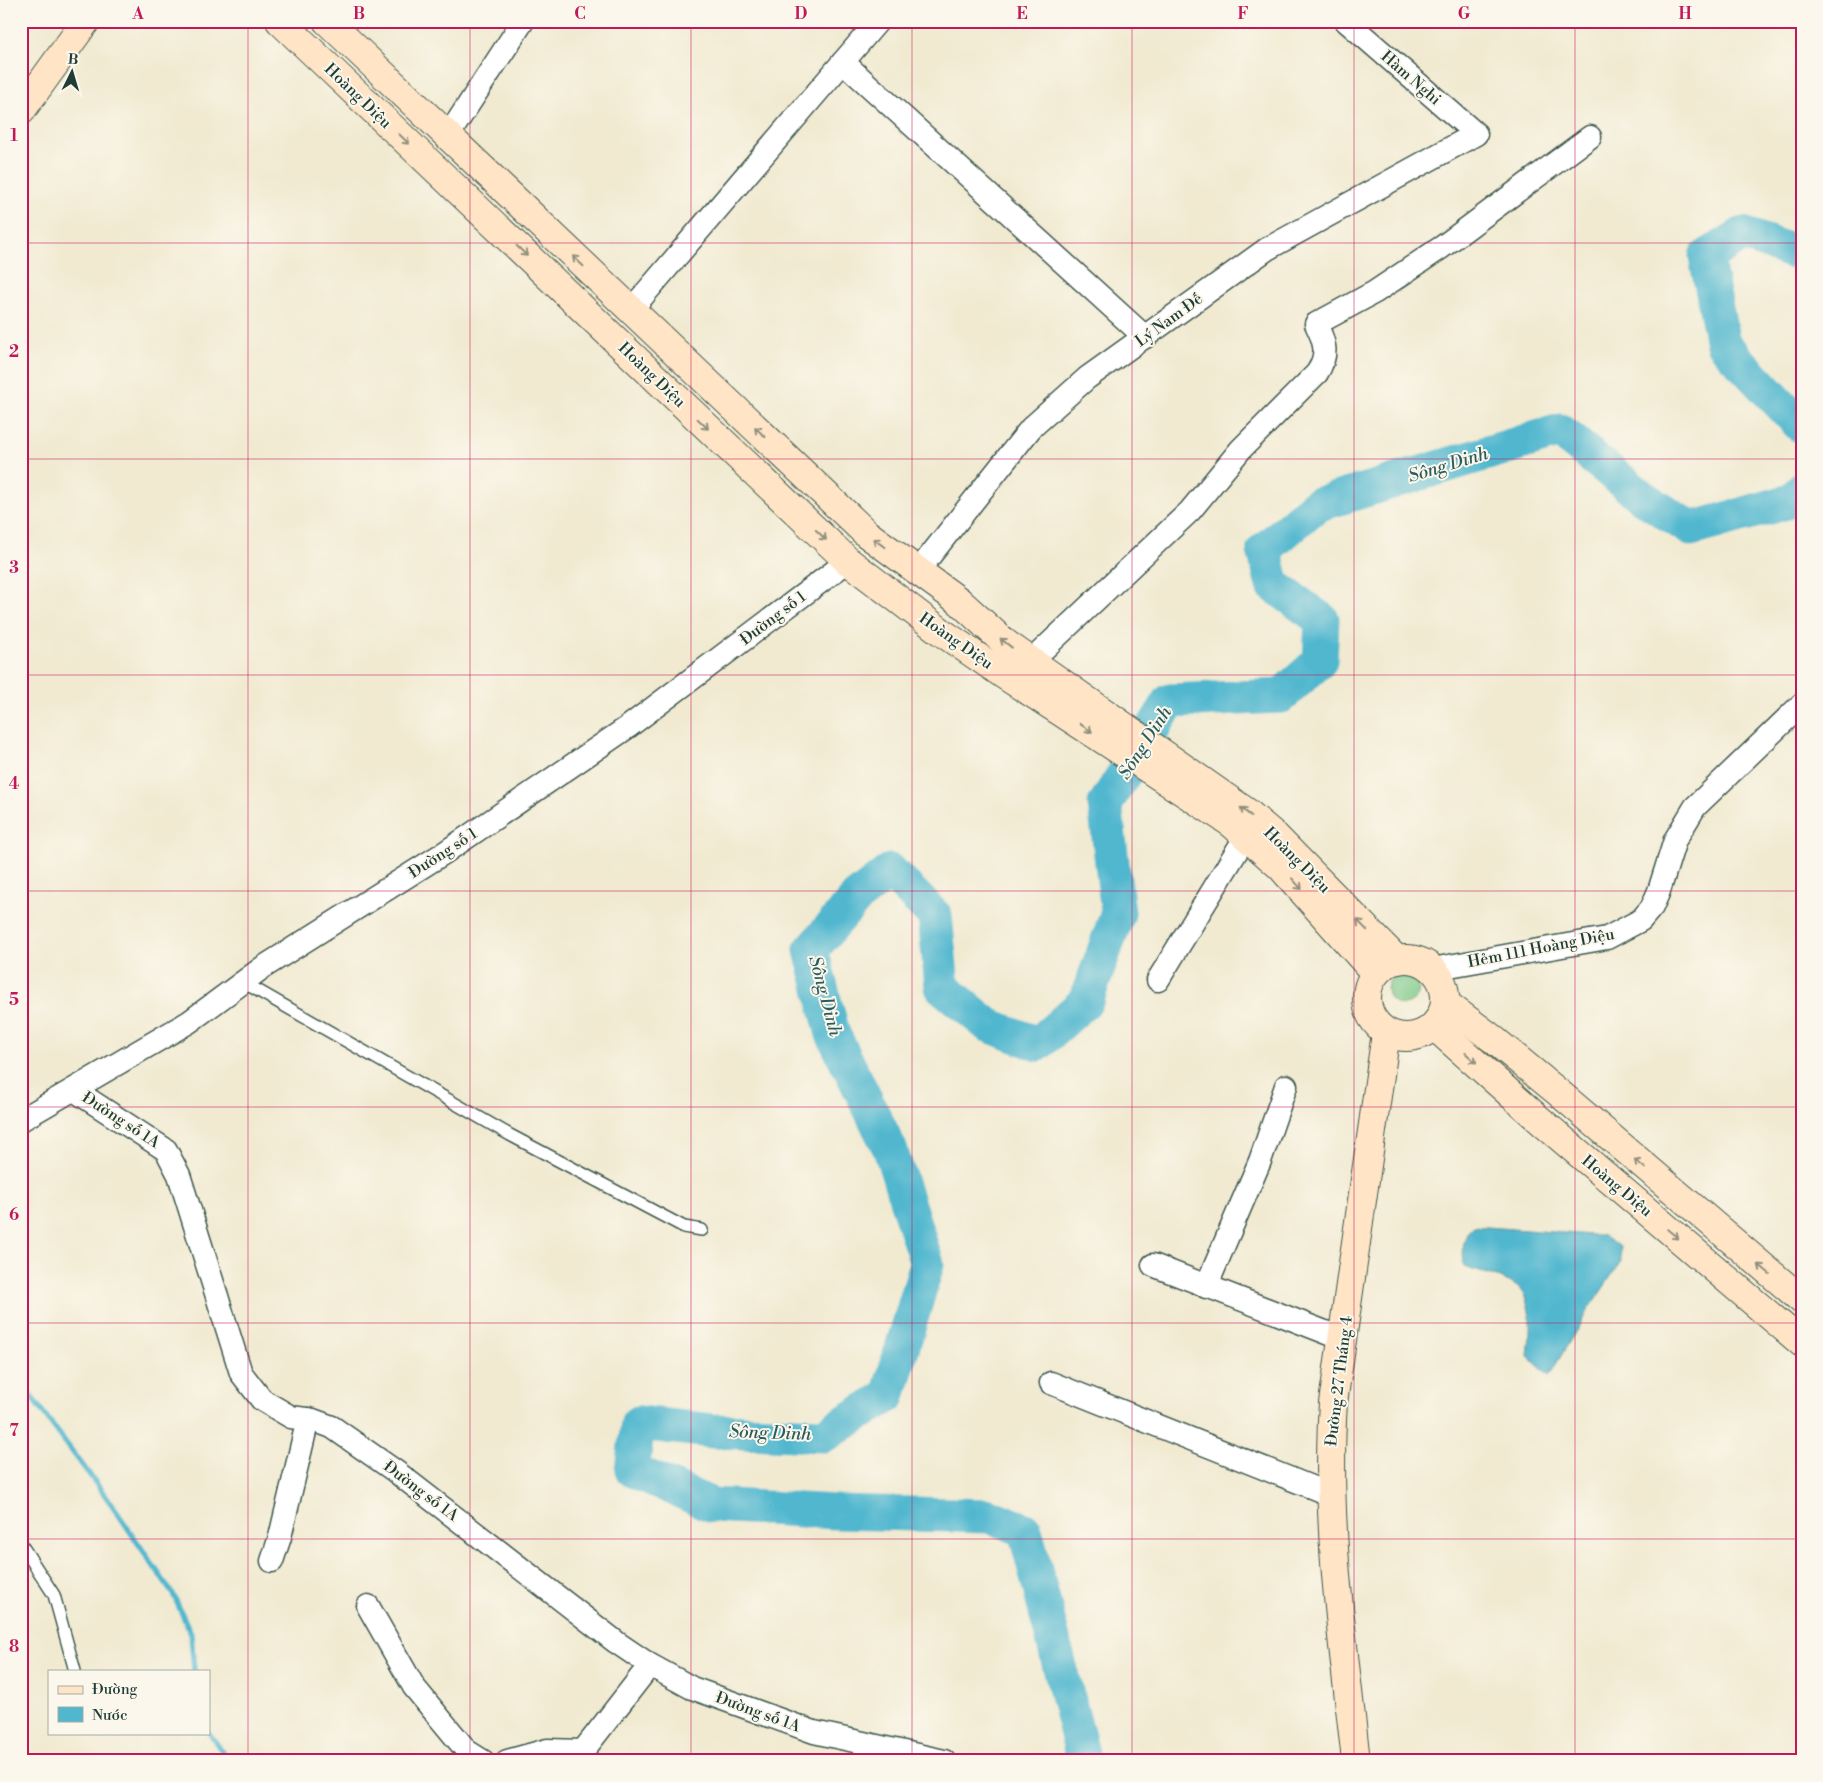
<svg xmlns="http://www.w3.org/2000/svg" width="1823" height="1782" font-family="'Libre Bodoni',serif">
	<rect width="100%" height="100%" fill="#fbf7ec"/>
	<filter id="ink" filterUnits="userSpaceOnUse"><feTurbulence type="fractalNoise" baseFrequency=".02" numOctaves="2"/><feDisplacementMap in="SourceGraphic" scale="10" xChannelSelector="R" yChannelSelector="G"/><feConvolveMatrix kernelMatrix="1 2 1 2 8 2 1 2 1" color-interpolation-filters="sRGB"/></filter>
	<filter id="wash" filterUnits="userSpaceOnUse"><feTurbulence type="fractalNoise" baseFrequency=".0096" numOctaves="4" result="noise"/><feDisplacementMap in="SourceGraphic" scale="20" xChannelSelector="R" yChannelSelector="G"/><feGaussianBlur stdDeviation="1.12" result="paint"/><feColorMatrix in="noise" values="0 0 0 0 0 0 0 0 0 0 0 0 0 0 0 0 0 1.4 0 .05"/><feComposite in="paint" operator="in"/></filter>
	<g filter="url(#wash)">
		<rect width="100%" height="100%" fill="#f1ead1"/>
		<!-- green -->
		<circle fill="#7ac787" stroke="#4c825e" cx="1403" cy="989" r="16"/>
		<!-- water -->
		<path fill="#51b7cf" stroke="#387a82" d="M1474,1226L1604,1236L1620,1247L1621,1261L1586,1314L1549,1376L1528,1356C1530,1336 1535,1300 1516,1286C1502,1276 1480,1273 1464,1267C1463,1253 1461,1235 1474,1226Z"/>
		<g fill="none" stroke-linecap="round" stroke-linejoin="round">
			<!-- stream -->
			<g stroke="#51b7cf" stroke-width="5.5">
				<path d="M21,1383L110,1502L174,1596L191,1634L194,1671"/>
				<path d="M209,1733L229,1761"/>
			</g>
			<!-- river -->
			<g stroke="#51b7cf" stroke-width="35">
				<path d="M1802,255L1743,234L1706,257L1723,344L1802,427"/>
				<path d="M1084,1761L1025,1530L989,1516L836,1512L712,1505L632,1470L638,1423L713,1431L824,1435L888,1396L927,1264L890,1149L833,1034L811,950L857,897L890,871L935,916L942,987L988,1025L1038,1044L1086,1001L1118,913L1105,804L1170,701L1281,696L1320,661L1322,620L1273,585L1264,550L1316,505L1560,431L1642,497L1691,529L1794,500L1802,489"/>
			</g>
		</g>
	</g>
	<g filter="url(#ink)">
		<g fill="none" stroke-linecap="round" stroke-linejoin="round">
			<defs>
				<g id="lane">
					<path d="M243,982L510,1135L684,1227L702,1230"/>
					<path d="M21,1544L54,1595L75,1671"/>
				</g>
				<g id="street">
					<path d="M843,62L1145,337"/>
					<path d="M448,136L523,21"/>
					<path d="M631,310L878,21"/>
					<path d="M918,571L1031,428L1087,378L1267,249L1476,134L1346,21"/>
					<path d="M1031,661L1190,511L1241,449L1317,373C1329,354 1325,342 1316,324L1375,292L1442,247L1590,137"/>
					<path d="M1432,969L1607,938L1641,920L1652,907L1659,891L1675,840L1695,807L1802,704"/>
					<path d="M1158,980L1246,836"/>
					<path d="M74,1090L166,1150L179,1175L241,1373L262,1400L291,1417L313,1420L332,1427L395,1471L616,1642L650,1665L692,1688L814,1732L944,1761"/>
					<path d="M21,1120L189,1022L262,968L444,853L628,727L848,561"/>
					<path d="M1153,1265L1343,1339"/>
					<path d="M1206,1287L1260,1161L1286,1086"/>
					<path d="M1051,1383L1331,1495"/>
					<path d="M272,1561L280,1537L308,1419"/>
					<path d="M368,1606L414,1687L467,1751L483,1761"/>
					<path d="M507,1761L547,1750L583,1751L650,1665"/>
				</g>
				<g id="secondary">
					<path d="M280,21L848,561L940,631L1004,675L1231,823L1281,867L1375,973"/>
					<path d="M327,21L867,534L959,601L1005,643L1248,813L1276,837L1397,960"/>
					<path d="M21,111L86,21"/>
					<circle cx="1406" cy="998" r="39"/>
					<path d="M1445,1003L1493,1039L1559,1093L1802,1300"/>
					<path d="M1434,1026L1542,1122L1802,1343"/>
					<path d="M1356,1761C1343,1642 1325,1523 1333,1403L1386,1033"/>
				</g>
			</defs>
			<!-- lane casing -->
			<use href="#lane" stroke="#3e574c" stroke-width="14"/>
			<!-- street casing -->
			<use href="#street" stroke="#3e574c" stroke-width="25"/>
			<!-- secondary casing -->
			<use href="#secondary" stroke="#3e574c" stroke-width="30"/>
			<!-- lane -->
			<use href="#lane" stroke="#fff" stroke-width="11"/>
			<!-- street -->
			<use href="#street" stroke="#fff" stroke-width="22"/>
			<!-- secondary -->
			<use href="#secondary" stroke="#ffe4c6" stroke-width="28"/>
		</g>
		<!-- one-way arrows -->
		<defs><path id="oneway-shaft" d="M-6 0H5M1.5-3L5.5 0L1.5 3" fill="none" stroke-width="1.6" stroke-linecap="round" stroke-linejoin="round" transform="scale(1.25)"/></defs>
		<g stroke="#8f907d">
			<use href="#oneway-shaft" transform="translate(404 139) rotate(44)"/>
			<use href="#oneway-shaft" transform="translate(522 251) rotate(44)"/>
			<use href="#oneway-shaft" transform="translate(578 261) rotate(-136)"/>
			<use href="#oneway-shaft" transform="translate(703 424) rotate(44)"/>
			<use href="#oneway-shaft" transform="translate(760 432) rotate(-136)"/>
			<use href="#oneway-shaft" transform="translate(821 535) rotate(44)"/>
			<use href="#oneway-shaft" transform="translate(879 543) rotate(-144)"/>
			<use href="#oneway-shaft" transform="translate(1006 643) rotate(-142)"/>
			<use href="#oneway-shaft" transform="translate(1086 728) rotate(33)"/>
			<use href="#oneway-shaft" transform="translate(1246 812) rotate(-142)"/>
			<use href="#oneway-shaft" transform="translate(1297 884) rotate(48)"/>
			<use href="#oneway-shaft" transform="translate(1362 925) rotate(-134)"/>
			<use href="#oneway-shaft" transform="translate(1471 1058) rotate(42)"/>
			<use href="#oneway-shaft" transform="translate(1640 1164) rotate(-140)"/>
			<use href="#oneway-shaft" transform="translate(1673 1234) rotate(40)"/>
			<use href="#oneway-shaft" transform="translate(1764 1269) rotate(-140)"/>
		</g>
	</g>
	<!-- grid -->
	<path fill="none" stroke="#c2185b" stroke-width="1" stroke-opacity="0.55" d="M248,21V1761M470,21V1761M691,21V1761M912,21V1761M1132,21V1761M1354,21V1761M1575,21V1761M21,243H1802M21,459H1802M21,675H1802M21,891H1802M21,1107H1802M21,1323H1802M21,1539H1802"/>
	<g text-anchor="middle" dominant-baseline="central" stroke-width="4" stroke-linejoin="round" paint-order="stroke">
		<!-- street labels -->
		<g font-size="16" fill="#1f3d34" stroke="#fbf7ec">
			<text transform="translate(1411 78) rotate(41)">Hàm Nghi</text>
			<text transform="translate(358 96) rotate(44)">Hoàng Diệu</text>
			<text transform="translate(1169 320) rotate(-36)">Lý Nam Đế</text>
			<text transform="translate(652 375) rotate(44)">Hoàng Diệu</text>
			<text transform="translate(773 618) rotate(-37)">Đường số 1</text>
			<text transform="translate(956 641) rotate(35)">Hoàng Diệu</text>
			<text transform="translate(443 853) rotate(-33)">Đường số 1</text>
			<text transform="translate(1297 860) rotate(45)">Hoàng Diệu</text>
			<text transform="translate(1541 948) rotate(-11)">Hẻm 111 Hoàng Diệu</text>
			<text transform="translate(121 1120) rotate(33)">Đường số 1A</text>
			<text transform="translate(1617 1186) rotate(40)">Hoàng Diệu</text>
			<text transform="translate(1339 1381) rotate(-83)">Đường 27 Tháng 4</text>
			<text transform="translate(421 1491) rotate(37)">Đường số 1A</text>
			<text transform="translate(758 1712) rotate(20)">Đường số 1A</text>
		</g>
		<!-- water labels -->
		<g font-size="18" font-style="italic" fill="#2c5c5b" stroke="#fbf7ec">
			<text transform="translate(1448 465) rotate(-17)">Sông Dinh</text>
			<text transform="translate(1145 743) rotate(-57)">Sông Dinh</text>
			<text transform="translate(825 996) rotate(75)">Sông Dinh</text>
			<text transform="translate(770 1433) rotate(2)">Sông Dinh</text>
		</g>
	</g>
	<!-- margin -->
	<rect width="1823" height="1782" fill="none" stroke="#fbf7ec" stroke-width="55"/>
	<!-- legend -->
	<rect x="48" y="1670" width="162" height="65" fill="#fbf7ec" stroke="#a3ada2"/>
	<rect x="58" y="1686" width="25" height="8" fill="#ffe4c6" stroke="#a3ada2"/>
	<text x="92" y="1694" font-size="15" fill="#1f3d34">Đường</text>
	<rect x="58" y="1707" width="25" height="15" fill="#51b7cf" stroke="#a3ada2"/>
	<text x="92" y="1720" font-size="15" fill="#1f3d34">Nước</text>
	<!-- north arrow -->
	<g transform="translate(72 72) rotate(5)" stroke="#fbf7ec" stroke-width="4" paint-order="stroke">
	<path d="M0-4L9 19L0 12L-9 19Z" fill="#1f3d34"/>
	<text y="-8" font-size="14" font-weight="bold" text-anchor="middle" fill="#1f3d34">B</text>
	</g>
	<rect x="28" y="28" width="1768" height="1726" fill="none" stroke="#c2185b" stroke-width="2"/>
	<g font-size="16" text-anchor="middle" font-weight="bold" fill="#c2185b">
		<text x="138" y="19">A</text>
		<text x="359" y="19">B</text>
		<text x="580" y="19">C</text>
		<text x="801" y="19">D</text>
		<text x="1022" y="19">E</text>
		<text x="1243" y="19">F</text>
		<text x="1464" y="19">G</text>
		<text x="1685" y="19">H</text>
		<text x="14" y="141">1</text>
		<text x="14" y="357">2</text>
		<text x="14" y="573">3</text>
		<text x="14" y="789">4</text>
		<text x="14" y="1005">5</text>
		<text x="14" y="1220">6</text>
		<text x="14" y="1436">7</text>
		<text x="14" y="1652">8</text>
	</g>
</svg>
